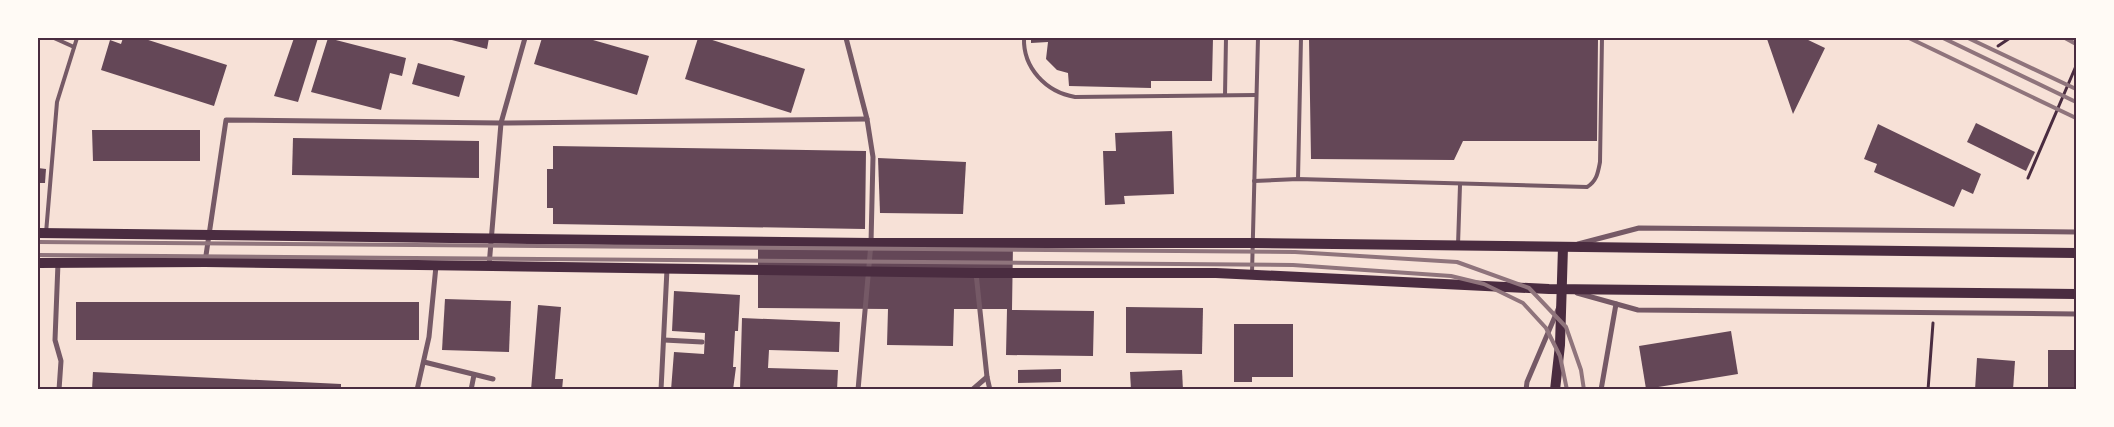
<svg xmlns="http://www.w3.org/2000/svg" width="2114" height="427" font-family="Lato,sans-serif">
	<rect width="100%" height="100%" fill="#f7e1d7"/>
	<!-- building -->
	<g fill="#644757">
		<path d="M123,38H142L227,65L214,106L101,70L110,40L121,44Z"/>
		<path d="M294,38H318L298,102L274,96Z"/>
		<path d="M328,38L406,58L402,76L390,73L381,110L311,92Z"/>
		<path d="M444,38H489L487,49Z"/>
		<path d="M542,38H586L649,56L637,95L534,64Z"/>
		<path d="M698,38H706L805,69L791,113L685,79Z"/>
		<path d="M1031,38H1213L1212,81H1151V88L1069,86L1068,73L1057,70L1046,59L1048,42L1031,43Z"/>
		<path d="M1309,38H1598L1597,141H1463L1454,160L1311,159Z"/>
		<path d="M1763,38H1804L1825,48L1793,114L1767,39Z"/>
		<path d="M418,63L465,76L459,97L412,84Z"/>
		<path d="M1976,123L2035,152L2026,171L1967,142Z"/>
		<path d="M1878,124L1981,174L1973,194L1962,189L1954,207L1874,172L1877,164L1864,159Z"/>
		<path d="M92,130H200V161H93Z"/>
		<path d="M1172,131L1174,194L1124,196L1125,204L1105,205L1103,151H1116L1115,133Z"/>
		<path d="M293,138L479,141V178L292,175Z"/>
		<path d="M553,146L866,151L865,229L553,224V208H547V169H553Z"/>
		<path d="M878,158L966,162L963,214L880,213Z"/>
		<path d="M38,168L46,169L45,183H38Z"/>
		<path d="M758,242L1013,244L1012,310L1094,311L1093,356L1006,355L1007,309H954L953,346L887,345L888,309L758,308Z"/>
		<path d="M674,291L740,295L738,331H735L733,367H736L733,390H671L674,352L704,354L705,333L672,331Z"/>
		<path d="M445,299L511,301L509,352L442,350Z"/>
		<rect x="76" y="302" width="343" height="38"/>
		<path d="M538,305L561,307L555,379H563L562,390H531Z"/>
		<path d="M1126,307L1203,308L1202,354L1126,353Z"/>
		<path d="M742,318L840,322L839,352L769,350L768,368L838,370L837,390H740Z"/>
		<path d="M1234,324H1293V377H1252V382H1234Z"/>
		<path d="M1731,331L1738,374L1646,389L1639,346Z"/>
		<rect x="2048" y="350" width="28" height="40"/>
		<path d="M1977,358L2015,361L2013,390H1975Z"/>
		<path d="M1061,369V382L1018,383V370Z"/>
		<path d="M1182,370L1183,390H1131L1130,372Z"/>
		<path d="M93,372L341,384V390H92Z"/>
	</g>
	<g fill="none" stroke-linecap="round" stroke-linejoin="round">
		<!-- path -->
		<g stroke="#4a2c40" stroke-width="3">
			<path d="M1998,46L2010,38"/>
			<path d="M2028,178L2076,66"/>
			<path d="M1928,390L1933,323"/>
		</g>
		<!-- service -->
		<g stroke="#755966" stroke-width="4">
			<path d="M54,38L74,47"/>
			<path d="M1024,38C1023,68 1046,92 1075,97L1256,95"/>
			<path d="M1225,95L1226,38"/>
			<path d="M1298,179L1301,38"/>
			<path d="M1254,181L1298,179L1587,187C1597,181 1598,172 1600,162L1602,38"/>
			<path d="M46,233L57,102L77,38"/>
			<path d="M1458,245L1460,185"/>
			<path d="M1252,273L1258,38"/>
		</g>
		<!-- minor -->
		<g stroke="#755966" stroke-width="5">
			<path d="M846,38L867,119L873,157L871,243L858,390"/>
			<path d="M1578,244L1639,228L2076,232"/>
			<path d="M205,262L226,120L501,123L867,119"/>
			<path d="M58,263L55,340L61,361L59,390"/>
			<path d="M489,266L501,123L525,38"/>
			<path d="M976,273L987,377L990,390"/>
			<path d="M1577,293L1638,310L2076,314"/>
			<path d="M664,340L702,342"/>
			<path d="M424,362L493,379"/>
			<path d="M417,390L429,337L436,266"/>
			<path d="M471,390L474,375"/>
			<path d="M661,390L667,269"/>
			<path d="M972,390L987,377"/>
			<path d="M1526,390L1527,382L1559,307"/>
			<path d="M1601,390L1616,304"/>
		</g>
		<!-- secondary -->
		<g stroke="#4a2c40" stroke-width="10">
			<path d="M38,233L871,243H1252L2076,253"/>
			<path d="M38,263L205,262L976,273H1216L1549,289L2076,294"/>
			<path d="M1555,390L1560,345L1563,247"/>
		</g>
		<!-- rail -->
		<g stroke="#8f747c" stroke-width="4">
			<path d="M1909,38L2076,118"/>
			<path d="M1943,38L2076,102"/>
			<path d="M1968,38L2076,89"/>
			<path d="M2065,38L2076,44"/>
			<path d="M38,242L1295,252L1457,262L1529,288L1566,327L1581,370L1584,390"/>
			<path d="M38,255L1293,265L1451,276L1484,284L1523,303L1546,328L1560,356L1567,390"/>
		</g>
	</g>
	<!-- border -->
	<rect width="2114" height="427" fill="none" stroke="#fffaf5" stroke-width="78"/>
	<rect x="39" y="39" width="2036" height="349" fill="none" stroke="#4a2c40" stroke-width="2"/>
</svg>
